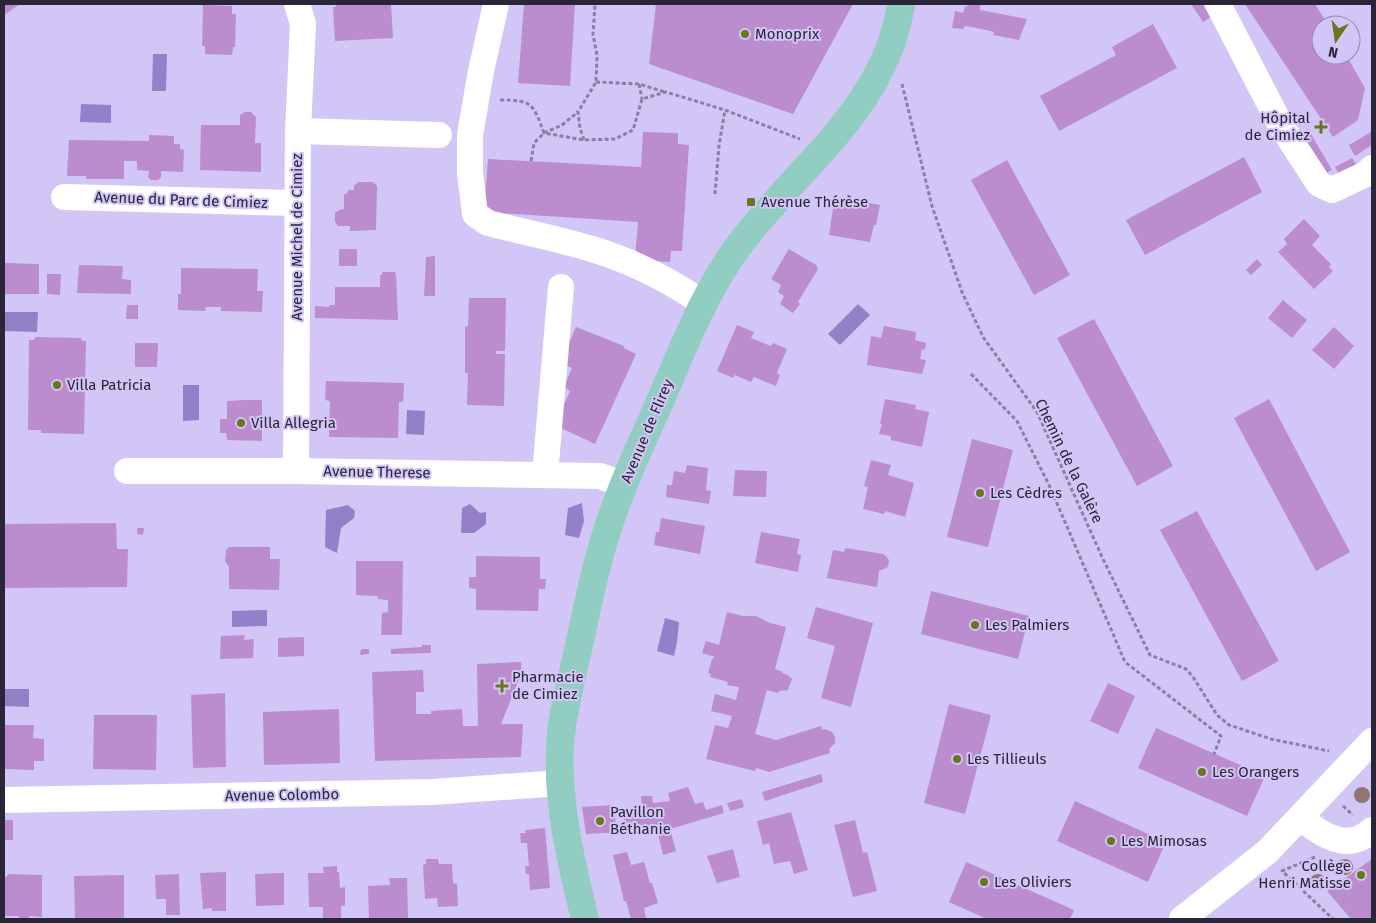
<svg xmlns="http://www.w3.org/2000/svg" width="1376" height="923" font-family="'Fira Sans',sans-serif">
	<rect width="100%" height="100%" fill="#d2c6f7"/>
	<!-- water -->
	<g fill="#9480c8">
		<path d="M153,54H167L166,91H152Z"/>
		<path d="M81,104L111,105V123L80,122Z"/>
		<path d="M858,304L870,315L840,345L828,334Z"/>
		<path d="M4,312H38L37,332L4,331Z"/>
		<path d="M183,385H199V420L183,421Z"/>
		<path d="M407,410L425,411L424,435L406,434Z"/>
		<path d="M582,503L584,521L579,538L565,535L568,508Z"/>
		<path d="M470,504L480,513L486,512V524L474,533H461L462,508Z"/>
		<path d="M348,505L355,511L354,518L341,528L337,553L325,547L326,510Z"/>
		<path d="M267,610V626L232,627V611Z"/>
		<path d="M665,618L679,622L677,642L674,656L657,651Z"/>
		<path d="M4,689H29V707L4,706Z"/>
	</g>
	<!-- building -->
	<g fill="#bb8cce">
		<path d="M4,4H20L4,15Z"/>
		<path d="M336,4H391L393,38L335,41L333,7H336Z"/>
		<path d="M524,4H575L570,86L518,83Z"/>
		<path d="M656,4H853L793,114L649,64Z"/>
		<path d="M968,4L980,5V10L1027,19L1019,40L993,35L994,32L991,31L971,27L965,26L963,29L952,28L955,11L963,13L965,6L967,7Z"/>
		<path d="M1191,4H1202L1211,17L1203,22Z"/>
		<path d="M1245,4H1315L1328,25H1321V55H1346L1365,88L1358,120L1333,137Z"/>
		<path d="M203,5L232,6V14H236L235,47H233L232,55L205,54V46H202Z"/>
		<path d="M1153,24L1177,68L1059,131L1040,96L1116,55L1112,47Z"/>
		<path d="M245,112H251L256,117L255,143H261V172L200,170L201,125H240V115Z"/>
		<path d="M1308,129L1332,170L1319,177L1295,137Z"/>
		<path d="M643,132L678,133V144L689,145L682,251H671L670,262L635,260L638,222L484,212L488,159L641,167Z"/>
		<path d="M1371,132L1372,145L1355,156L1349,145Z"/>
		<path d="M149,135L174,136V144H180V149L184,150L183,172L161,171V177L158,180H151L148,177L149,171L137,170V161H124V179H86V176H67L69,140L149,141Z"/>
		<path d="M1244,157L1262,192L1145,255L1126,220Z"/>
		<path d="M1352,158L1357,166L1340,176L1335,167Z"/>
		<path d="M1007,160L1070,275L1034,295L971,180Z"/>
		<path d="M358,182H373L377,186L376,230L350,231V226H338L335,222V213L339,210L344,209V194H347L348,190H354V186Z"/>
		<path d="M834,202L864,207V202L880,205L876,225H874L870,242L829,235Z"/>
		<path d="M1304,219L1320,236L1312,245L1331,264L1329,267L1333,271L1314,289L1278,252L1287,244L1284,239Z"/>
		<rect x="339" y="249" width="18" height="17"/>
		<path d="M789,249L816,265L818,269L798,302L800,304L793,313L780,304L784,296L778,292L781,285L771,279Z"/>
		<path d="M435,256V296H424L426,257Z"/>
		<path d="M1257,259L1262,265L1251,275L1246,270Z"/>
		<path d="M4,263L39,264V294H4Z"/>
		<path d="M79,265L123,266L122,279L131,280V294L77,293Z"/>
		<path d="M181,268L258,269L257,291H263L262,312L221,311V307H206L205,311L178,310V294H181Z"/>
		<path d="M382,272H395L396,276L398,320L315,318V306L329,307V305H335V287H380V275H382Z"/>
		<path d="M47,274H61L60,295L47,294Z"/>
		<path d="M469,298H506L505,351H496V354H505L504,406L467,405L468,373H465V327L468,326Z"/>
		<path d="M1283,300L1307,320L1292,338L1268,318Z"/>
		<path d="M127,305H138V319H126Z"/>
		<path d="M1094,319L1173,466L1137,486L1057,338Z"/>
		<path d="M737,325L754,332L751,338L771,346L773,343L787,349L777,373L780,375L776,386L754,377L751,382L735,375L733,378L717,371Z"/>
		<path d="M884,326L916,332L915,340L926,343L925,350L922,349L920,359L926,360L922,374L867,365L871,336L881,338Z"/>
		<path d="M576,327L624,346V348L636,354L595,444L555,425L570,391L564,387L572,368L565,365L569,355L565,353Z"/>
		<path d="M1334,327L1354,346L1334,369L1312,350Z"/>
		<path d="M35,337L81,338L82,341H86L84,434L41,433V430H28L29,340H34Z"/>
		<path d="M135,343H158L157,367H135Z"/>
		<path d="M326,381L404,383L403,402H399L398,438L329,437L330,401L325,400Z"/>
		<path d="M885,399L916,405L915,409L929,412L922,447L891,440V436L879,434L882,424H880Z"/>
		<path d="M1269,399L1350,552L1316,571L1234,418Z"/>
		<path d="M245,400H262V419H268V428H262V441L227,440L226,433H220V419H227V401Z"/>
		<path d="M972,439L1013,450L988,547L947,537Z"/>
		<path d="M871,460L891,465L888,475L914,483L905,517L885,511L884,514L863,509L868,487L864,486Z"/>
		<path d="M687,465L708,468L706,490L711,491L709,504L666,497L667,485H672L674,471L685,473Z"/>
		<path d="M735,470L767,471L766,497L733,496Z"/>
		<path d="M1197,511L1279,661L1242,681L1160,530Z"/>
		<path d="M661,518L705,526L700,554L654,545L656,532H659Z"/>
		<path d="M116,523L117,549H128L127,587L4,588V524Z"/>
		<path d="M137,528H144L143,535L137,534Z"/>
		<path d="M761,532L800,539L797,554L801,555L798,572L755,563Z"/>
		<path d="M229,547H270V559H280L279,590L229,589V567L225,561L226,550Z"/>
		<path d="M846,548L883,554L886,556L889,560L888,567L879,571L877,587L827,578L833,550L844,552Z"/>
		<path d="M476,556L540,557V579H546L545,589H539L538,611L476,610V589L469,588V577H476Z"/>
		<path d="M356,561H403L402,635H381L382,613L388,612V600L378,599L377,596L356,595Z"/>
		<path d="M931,591L1029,616L1018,659L921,634Z"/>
		<path d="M816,607L873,623L851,707L821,698L835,646L807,638Z"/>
		<path d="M727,612L743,616H756L770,623L786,627L775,669L783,672L782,673L788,675L792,679L788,690L779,691L777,693L767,690L755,734L776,740L821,726L822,730L825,729L832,732L835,737V743L829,749L830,753L769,772L756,768L755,771L706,759L715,725L728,728L732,716L711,711L715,694L736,700L739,687L727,685L728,682L710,677L711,674L708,673L712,659L715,657L702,653L706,641L719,645Z"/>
		<path d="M245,635L244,640L254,639L253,658L220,659L221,636Z"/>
		<path d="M304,637V656L278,657V638Z"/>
		<path d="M422,645H431V653L391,654V649L422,647Z"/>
		<path d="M361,649H369V654L360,655Z"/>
		<path d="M521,662L522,679H519L501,724H523L521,757L375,761L372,672L423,670L424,692H416V714H431V711L462,709L463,726H478L477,664Z"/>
		<path d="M1108,683L1135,696L1118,734L1090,721Z"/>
		<path d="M225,693L226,767L193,768L191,695Z"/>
		<path d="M949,704L991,715L965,814L924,803Z"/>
		<path d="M339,709L340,763L264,765L263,712Z"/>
		<path d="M94,715H157L156,770L93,769Z"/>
		<path d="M4,725H34L33,738L44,739V761H34V770L4,769Z"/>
		<path d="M1156,728L1265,776L1247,816L1138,768Z"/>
		<path d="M821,774L823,782L765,801L762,792Z"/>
		<path d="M688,787L695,804L703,802L706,810L722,805L724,813L670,829L676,851L663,855L657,830L586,834L582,807L614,805L616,826L624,825V817L634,816V809L642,808L641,796H652L653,803L670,801L668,793Z"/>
		<path d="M742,799L744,807L730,811L727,803Z"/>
		<path d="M1075,801L1166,842L1148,882L1057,841Z"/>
		<path d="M791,812L808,870L794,874L790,861L774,864L769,843L763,845L757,821Z"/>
		<rect x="4" y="820" width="9" height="20"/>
		<path d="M855,820L863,853L867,852L877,891L853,897L834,825Z"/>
		<path d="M545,828L550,888L530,890L529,874H526L525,866H529L527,843H521L520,833H526L525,830Z"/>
		<path d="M733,849L740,877L717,883L707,856Z"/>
		<path d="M627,852L631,865L644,862L650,883H652L658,903L644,908L646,919H631L626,901H624L613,855Z"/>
		<path d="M426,859H438L439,864H452L453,883L457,884L458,906L438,907L437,898L425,899L423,865L426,864Z"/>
		<path d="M1372,859V919H1351L1327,891Z"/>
		<path d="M966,862L1074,910L1070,919H987L949,902Z"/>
		<path d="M337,866V872H339L340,888L345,887V906H341V919H323V907H309L308,873H324L323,867Z"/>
		<path d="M226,872V911H212V908L203,909L200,873Z"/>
		<path d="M284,873V905L256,906L255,874Z"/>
		<path d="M9,874L42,875V917L29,916V919H19V916H4V879Z"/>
		<path d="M179,874L180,915H166V899H156L155,875Z"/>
		<path d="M124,875V919H75L74,876Z"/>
		<path d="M389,878H407L408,919H369L368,886L390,885Z"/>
	</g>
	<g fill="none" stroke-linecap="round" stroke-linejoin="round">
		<!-- path -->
		<g stroke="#8980a4" stroke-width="3" stroke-dasharray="4 2.5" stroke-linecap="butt">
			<path d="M596,82L639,84L665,92"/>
			<path d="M639,84L642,99"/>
			<path d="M902,84L932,206L962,292L983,337L1037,412L1103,559L1150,655L1186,669L1193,677L1217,715L1229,725L1271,739L1329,751"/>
			<path d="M500,100C533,100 533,104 544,133L584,140L615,139L633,130L642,99L666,92L725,110L800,139"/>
			<path d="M584,140L580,128L578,112L596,82L597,55L593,35L595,4"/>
			<path d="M531,161L534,143L544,133L562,125L578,112"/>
			<path d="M715,194L719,146L725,110"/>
			<path d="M971,374L1017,421L1050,487L1125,662L1221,736L1214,754"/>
			<path d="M1343,806L1353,815"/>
			<path d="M1315,857L1282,871L1333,919"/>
		</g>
		<!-- minor -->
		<g stroke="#fff" stroke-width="26">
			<path d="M496,4L481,71L470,135V173L475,214L488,223C523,232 560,239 595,250C634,262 671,281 704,304"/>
			<path d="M1218,4L1280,124L1319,184L1332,190L1366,174L1372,168"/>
			<path d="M298,131L439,135"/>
			<path d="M64,197L297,203"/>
			<path d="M127,471H296L600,476L624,485"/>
			<path d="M296,471L298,131L303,24L297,4"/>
			<path d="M545,475L561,287"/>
			<path d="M4,800L432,792L561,783"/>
			<path d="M1300,817C1321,835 1348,853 1372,830"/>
			<path d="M1182,919L1267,852L1372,741"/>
		</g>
		<!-- major -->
		<path stroke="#91cec1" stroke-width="28" d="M585,919C571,862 557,804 560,745C562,713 571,681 578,650C588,604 597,557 613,513C627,472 647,432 664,392C686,341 707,288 740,244C799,166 886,107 901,4"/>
	</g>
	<!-- trees -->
	<g fill="#927474">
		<circle cx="1362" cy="795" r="8"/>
		<circle cx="1345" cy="867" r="8"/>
		<circle cx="1318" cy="882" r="8"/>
	</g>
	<!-- markers -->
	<g fill="#6b751f" stroke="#d2c6f7" stroke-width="2">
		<circle cx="745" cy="34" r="5"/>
		<path d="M1318.5 119.5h5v5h5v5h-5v5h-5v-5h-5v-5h5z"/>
		<rect x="746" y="197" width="10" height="10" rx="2.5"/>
		<circle cx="57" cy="385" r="5"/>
		<circle cx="241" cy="423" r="5"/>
		<circle cx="980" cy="493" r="5"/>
		<circle cx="975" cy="625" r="5"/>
		<path d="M499.5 678.5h5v5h5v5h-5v5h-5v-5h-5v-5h5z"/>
		<circle cx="957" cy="759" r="5"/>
		<circle cx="1202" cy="772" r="5"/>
		<circle cx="600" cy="821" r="5"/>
		<circle cx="1111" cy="841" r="5"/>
		<circle cx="1361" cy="875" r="5"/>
		<circle cx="984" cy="882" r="5"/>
	</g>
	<g text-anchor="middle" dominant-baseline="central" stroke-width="4" stroke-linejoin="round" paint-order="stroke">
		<!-- poi labels -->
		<g font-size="15" fill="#2a2538" stroke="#d2c6f7" text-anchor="start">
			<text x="755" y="34">Monoprix</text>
			<text x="1310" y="118" text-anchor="end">Hôpital<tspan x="1310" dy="17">de Cimiez</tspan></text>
			<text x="761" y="202">Avenue Thérèse</text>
			<text x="67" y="385">Villa Patricia</text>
			<text x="251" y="423">Villa Allegria</text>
			<text x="990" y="493">Les Cèdres</text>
			<text x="985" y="625">Les Palmiers</text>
			<text x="512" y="677">Pharmacie<tspan x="512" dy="17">de Cimiez</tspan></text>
			<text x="967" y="759">Les Tillieuls</text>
			<text x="1212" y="772">Les Orangers</text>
			<text x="610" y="812">Pavillon<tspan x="610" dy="17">Béthanie</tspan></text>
			<text x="1121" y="841">Les Mimosas</text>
			<text x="1351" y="866" text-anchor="end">Collège<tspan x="1351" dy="17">Henri Matisse</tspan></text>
			<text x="994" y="882">Les Oliviers</text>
		</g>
		<!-- street labels -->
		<g font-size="15" fill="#2a2538" stroke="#d2c6f7">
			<text transform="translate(181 200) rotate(2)">Avenue du Parc de Cimiez</text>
			<text transform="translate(297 237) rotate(-90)">Avenue Michel de Cimiez</text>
			<text transform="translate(647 431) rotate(-67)">Avenue de Flirey</text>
			<text transform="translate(1069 461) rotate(64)">Chemin de la Galère</text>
			<text transform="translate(377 472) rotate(1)">Avenue Therese</text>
			<text transform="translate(282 795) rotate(-1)">Avenue Colombo</text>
		</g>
	</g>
	<!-- border -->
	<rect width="1376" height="923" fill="none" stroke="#2a2538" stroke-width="10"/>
	<!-- north arrow -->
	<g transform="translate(1336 40) rotate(193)"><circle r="24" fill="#d2c6f7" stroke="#8f86ab"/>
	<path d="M0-4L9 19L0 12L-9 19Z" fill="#6b751f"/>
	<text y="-8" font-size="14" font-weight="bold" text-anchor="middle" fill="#2a2538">N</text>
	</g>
</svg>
